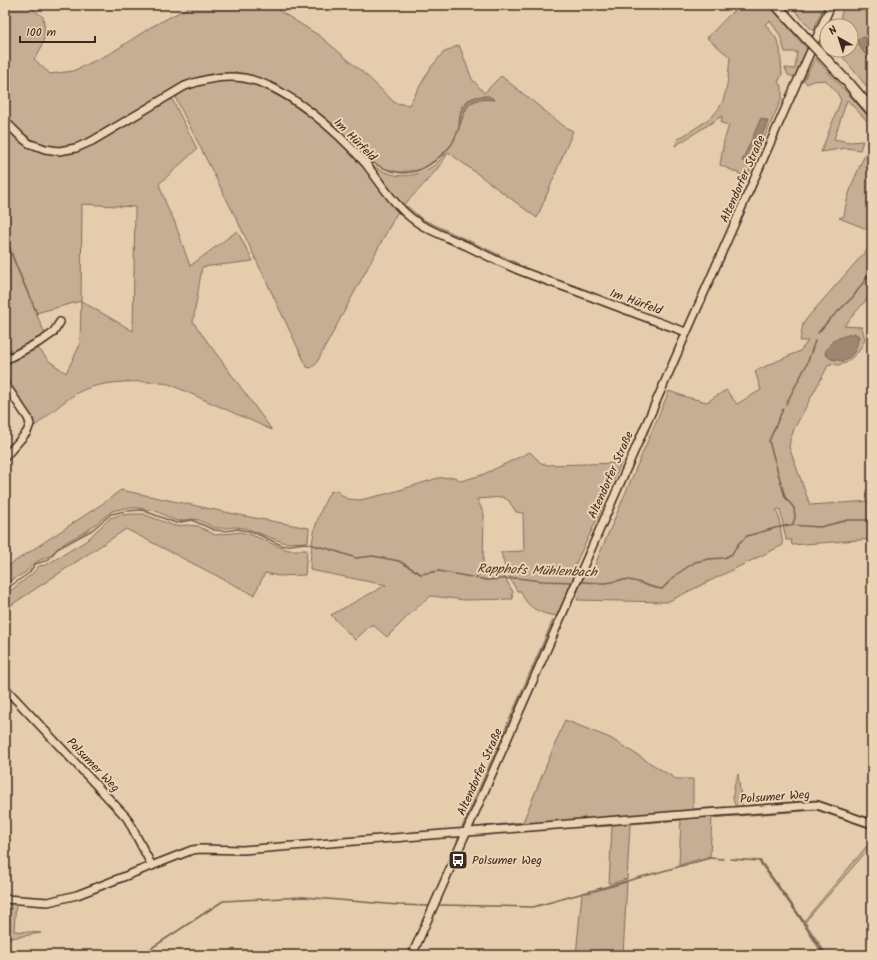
<svg xmlns="http://www.w3.org/2000/svg" width="877" height="960" font-family="Kalam,sans-serif">
	<rect width="100%" height="100%" fill="#e4ccad"/>
	<filter id="ink" filterUnits="userSpaceOnUse"><feTurbulence type="fractalNoise" baseFrequency=".025" numOctaves="2"/><feDisplacementMap in="SourceGraphic" scale="8" xChannelSelector="R" yChannelSelector="G"/><feConvolveMatrix kernelMatrix="1 2 1 2 8 2 1 2 1" color-interpolation-filters="sRGB"/></filter>
	<g filter="url(#ink)">
		<!-- green -->
		<g fill="#c5ae93" stroke="#806c58" fill-rule="evenodd">
			<path d="M5,5H28L43,17C46,34 45,45 34,59L50,74L73,71L111,53L151,27L193,5H270L320,36L367,76L395,103L409,105L431,67L443,53L459,45L472,79L484,93L501,76L565,127L573,131L537,218L448,152C444,164 412,198 401,207L368,164C376,167 383,172 391,174C411,180 434,170 446,153L428,165L418,170L399,172L383,168L366,159L301,103L244,76L201,78L87,141L65,148L38,146L25,138L5,119Z"/>
			<path d="M747,5H769L808,50L798,73L794,77L788,75L785,68L795,69L797,52H785L780,35L770,21L765,24L776,38L780,48L782,74L778,83L782,86V98L747,177L720,165L724,141L729,125L721,123L722,116L675,146L678,139C689,132 702,125 712,116C728,103 728,76 730,57L707,38L732,12Z"/>
			<path d="M790,5H823L824,6L813,31Z"/>
			<path d="M844,5H872V93L837,50H851V26H838Z"/>
			<path d="M815,58L872,120V126L847,100L834,139L849,142L863,141L860,150L847,148L821,152L841,100L836,91L825,80L813,81L807,84L804,80Z"/>
			<path d="M213,80C223,80 240,78 250,81C290,94 336,135 364,167C376,181 386,196 398,211L316,364L311,368L307,367L241,228L176,99L178,92Z"/>
			<path d="M168,98L172,99L197,149L159,184L168,209L174,220L190,266L237,231L253,261L202,267L193,322L272,430L169,384C143,380 100,380 77,393C62,402 49,415 35,426L5,381V364L6,362L5,356V123C23,137 36,153 59,154ZM82,204L135,207L133,331L81,301ZM81,301L80,345L66,373L49,361L34,343L46,336L36,313Z"/>
			<path d="M872,140V231L839,218L844,216C847,191 861,163 872,140Z"/>
			<path d="M407,206L422,219L435,225L519,264L518,268L429,227L405,209Z"/>
			<path d="M872,244V293L844,326L862,327L865,340L859,351L846,363L839,365L829,364L794,429L790,441L789,447L810,505L872,501V539L792,545L791,540H786L780,509L776,510L779,518L783,545L667,602L577,600L579,596L576,595L585,574L590,575L594,567L669,391L686,397L707,402L726,390L737,404L761,390L755,371L800,351L808,341H800L803,324L808,317Z"/>
			<path d="M530,452L541,463L548,465L621,463L599,515L571,573L575,574L557,616C541,614 526,608 521,591H517L506,571L501,552L524,551L523,513L516,512L509,501L503,497L477,499L484,514L483,566L485,569L503,574L513,592L512,594L513,599L465,600L431,596L412,612L387,637L372,624L355,640L331,615L386,585L310,570C311,539 315,519 330,492L336,490L347,499L360,500L390,493L438,478L455,477L461,481L482,475Z"/>
			<path d="M121,490L244,516L309,528L308,542L285,543L245,528L235,527L226,528H215L199,520L192,519L179,521L174,520L156,511L138,508H126L112,511L88,530L66,542L49,556L38,561L31,566L26,572L5,584V568L102,504Z"/>
			<path d="M134,514H143L175,526L187,525L198,526L215,535L241,532L252,535L282,548L289,550H307L305,575L278,576L265,573L254,595L126,529L5,609V595L32,574L39,566L46,565L86,541L110,518L120,515Z"/>
			<path d="M553,620L555,621L465,826L462,827Z"/>
			<path d="M565,720L610,738L676,779H693V809L726,807L724,810L477,830L476,827L523,822Z"/>
			<path d="M738,774L742,806L817,800L872,819V822L820,804L737,808C729,798 735,785 738,774Z"/>
			<path d="M812,807L872,826V829L816,810L712,818L710,856L679,865L681,820L630,824L627,879L609,884L612,826L591,827L593,824Z"/>
			<path d="M872,840V845L805,922L827,955H823L797,914L759,862L760,860L804,921Z"/>
			<path d="M627,882L623,955H576L582,893H589Z"/>
			<path d="M5,903H16L14,931L41,933L5,939Z"/>
		</g>
		<!-- water -->
		<g fill="#9d8770" stroke="#76624f">
			<path d="M864,37L872,38V62L862,50L857,40Z"/>
			<path d="M483,96H489L495,100C468,98 468,103 459,128C459,110 462,97 483,96Z"/>
			<path d="M761,118L768,121L750,164L742,161Z"/>
			<path d="M854,333L859,336C856,349 855,355 843,361L831,359L825,354C830,338 840,338 854,333Z"/>
		</g>
		<g fill="none" stroke-linecap="round" stroke-linejoin="round">
			<!-- stream -->
			<g stroke="#76624f" stroke-width="1.5">
				<path d="M263,80L278,86L288,93"/>
				<path d="M187,82L197,78L204,77"/>
				<path d="M118,122L183,83"/>
				<path d="M25,136L35,142"/>
				<path d="M363,156C388,175 413,181 438,158C451,147 453,144 459,128"/>
				<path d="M5,229C10,257 26,287 37,314"/>
				<path d="M818,333L829,320L853,297L872,270"/>
				<path d="M786,404L807,364L815,341"/>
				<path d="M783,409L769,441L785,497L794,508L795,518L792,526"/>
				<path d="M580,582C588,582 597,583 606,583C613,582 620,579 628,580C640,581 650,588 662,589L677,574L695,562L709,559L724,558L732,554L739,543L747,536L775,528L789,525L820,527L848,520H872"/>
				<path d="M5,590L29,573L35,564L48,560L57,549L92,530L111,514L126,511L142,510L176,523L192,520L214,530L225,531L238,529L253,532L283,546L305,543L329,549L356,558L373,556L399,561L421,574L439,571L487,580L517,578L542,581L574,582"/>
				<path d="M730,859L760,861L796,911L825,955"/>
				<path d="M440,905L533,907L710,858L723,859"/>
				<path d="M141,955L223,901L303,897L398,905L429,906"/>
			</g>
			<defs>
				<g id="minor">
					<path d="M5,121L21,137L30,144L37,146L45,149L59,151L76,148L92,141L185,86C204,79 224,75 244,78C286,85 339,133 366,164C383,186 398,212 423,226C437,233 452,240 467,246C483,254 500,262 516,269C536,277 556,284 576,291C613,305 649,319 686,332"/>
					<path d="M5,360L43,340L53,333L60,322"/>
					<path d="M5,384L28,418L30,424L27,432L5,457"/>
					<path d="M5,688L127,818L152,866"/>
					<path d="M5,899L48,902L77,895L192,850L200,849L243,850L705,813L817,805L872,824"/>
					<path d="M412,955L831,5"/>
				</g>
				<g id="major">
					<path d="M776,5L807,39"/>
					<path d="M824,57L850,85"/>
				</g>
				<path id="highway" d="M850,85L872,111"/>
			</defs>
			<!-- minor casing -->
			<use href="#minor" stroke="#3b2a1e" stroke-width="10"/>
			<!-- major casing -->
			<use href="#major" stroke="#3b2a1e" stroke-width="12"/>
			<!-- highway casing -->
			<use href="#highway" stroke="#3b2a1e" stroke-width="13"/>
			<!-- minor -->
			<use href="#minor" stroke="#ebd3b3" stroke-width="7"/>
			<!-- major -->
			<use href="#major" stroke="#ebd3b3" stroke-width="9"/>
			<!-- highway -->
			<use href="#highway" stroke="#ebd3b3" stroke-width="10"/>
			<defs>
				<path id="major-bridge" d="M807,39L824,57"/>
			</defs>
			<!-- major-bridge casing -->
			<use href="#major-bridge" stroke="#3b2a1e" stroke-width="12" stroke-linecap="butt"/>
			<!-- major-bridge -->
			<use href="#major-bridge" stroke="#ebd3b3" stroke-width="9"/>
		</g>
	</g>
	<!-- icons -->
	<defs>
		<symbol id="bus-square" viewBox="-11 -11 22 22"><rect x="-9" y="-9" width="18" height="18" rx="4" fill="#3b2a1e" stroke="#ebd3b3"/><path d="M-5-6H5V4H4V6H2V4H-2V6H-4V4H-5ZM-3.5-4V0h7V-4ZM-3.5 1.2v1.5H-2V1.2ZM2 1.2v1.5H3.5V1.2Z" fill="#fff"/></symbol>
	</defs>
	<g fill-rule="evenodd">
		<use href="#bus-square" x="447" y="849" width="22" height="22"/>
	</g>
	<g text-anchor="middle" dominant-baseline="central" stroke-width="4" stroke-linejoin="round" paint-order="stroke">
		<!-- street labels -->
		<g font-size="12" fill="#3b2a1e" stroke="#ebd3b3">
			<text transform="translate(355 140) rotate(45)">Im Hürfeld</text>
			<text transform="translate(743 179) rotate(-66)">Altendorfer Straße</text>
			<text transform="translate(636 302) rotate(20)">Im Hürfeld</text>
			<text transform="translate(611 475) rotate(-66)">Altendorfer Straße</text>
			<text transform="translate(93 765) rotate(46)">Polsumer Weg</text>
			<text transform="translate(480 772) rotate(-66)">Altendorfer Straße</text>
			<text transform="translate(775 797) rotate(-4)">Polsumer Weg</text>
		</g>
		<!-- poi labels -->
		<g font-size="12" fill="#3b2a1e" stroke="#ebd3b3" text-anchor="start">
			<text x="472" y="860">Polsumer Weg</text>
		</g>
		<!-- water labels -->
		<g font-size="13" font-style="italic" fill="#544132" stroke="#ebd3b3">
			<text transform="translate(537 571) rotate(2)">Rapphofs Mühlenbach</text>
		</g>
	</g>
	<!-- margin -->
	<rect width="877" height="960" fill="none" stroke="#ebd3b3" stroke-width="20"/>
	<rect x="10" y="10" width="857" height="940" fill="none" stroke="#3b2a1e" stroke-width="1.5" filter="url(#ink)"/>
	<!-- north arrow -->
	<g transform="translate(839 38) rotate(321)"><circle r="19" fill="#ebd3b3" stroke="#a58f77"/>
	<path d="M0-3L7 15L0 10L-7 15Z" fill="#3b2a1e"/>
	<text y="-6" font-size="11" font-weight="bold" text-anchor="middle" fill="#3b2a1e">N</text>
	</g>
	<!-- scale -->
	<path d="M20 36v6h75v-6" fill="none" stroke="#3b2a1e" stroke-width="2"/>
	<text x="26" y="36" font-size="12" fill="#3b2a1e" stroke="#ebd3b3" stroke-width="3" paint-order="stroke">100 m</text>
</svg>
